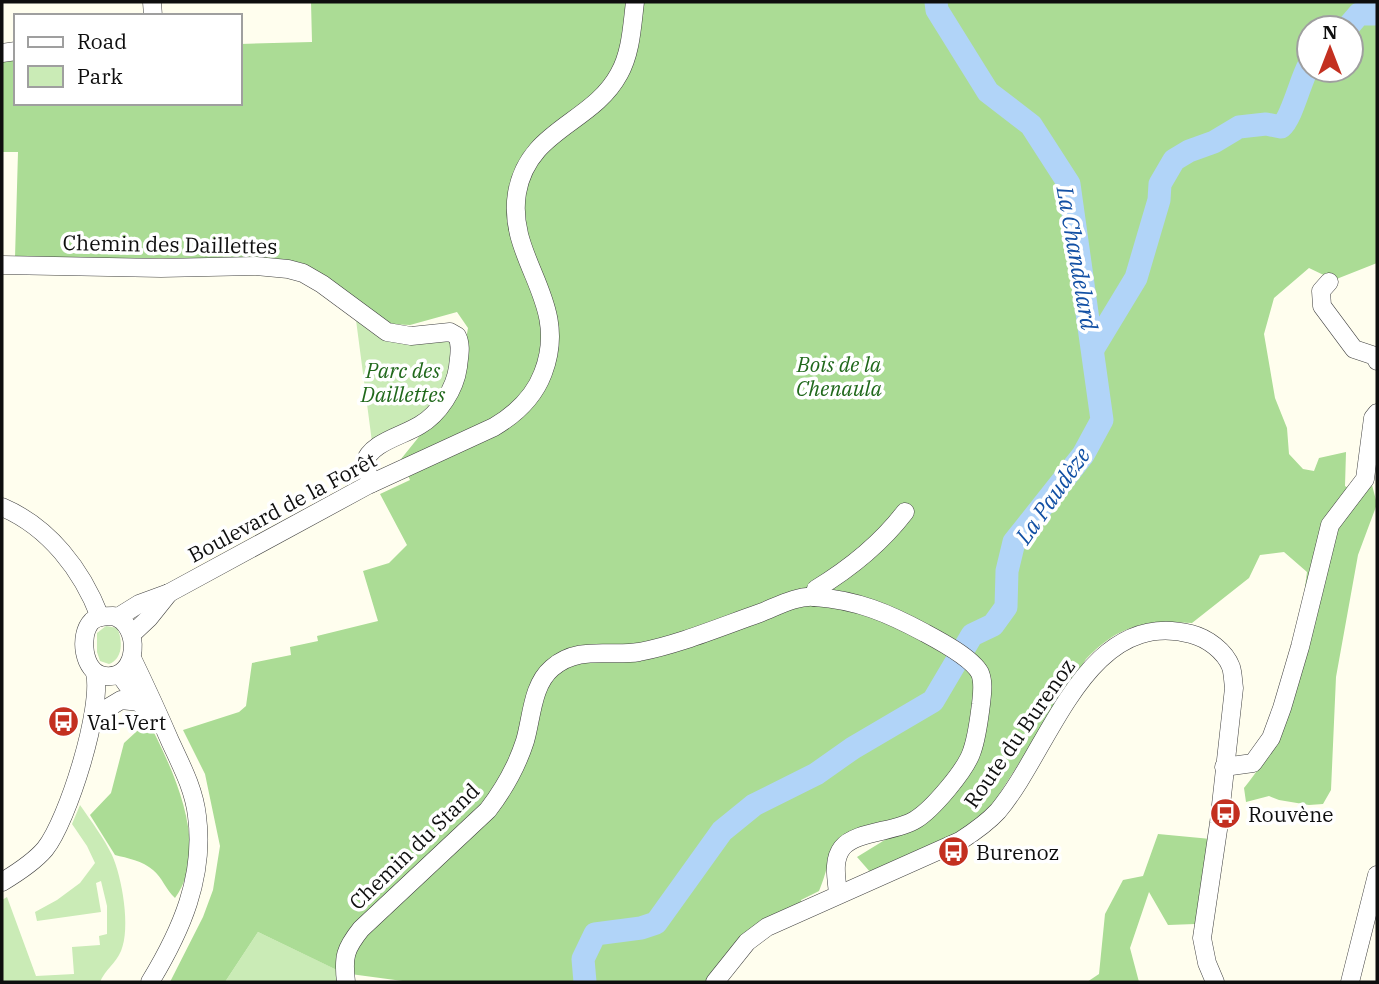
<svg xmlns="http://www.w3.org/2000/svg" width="1379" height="984" font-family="'IBM Plex Serif',serif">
	<rect width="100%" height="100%" fill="#fffeee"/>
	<!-- green -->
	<g fill="#caebb6">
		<path d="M356,320L371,332L386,339L454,338L455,363L431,412L372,442Z"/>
		<path d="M106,626L117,628C123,640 123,659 109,664L100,661L97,652V633Z"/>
		<path d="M80,805C91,821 104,838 112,855C122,877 131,928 121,951C116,963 105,970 100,982H2V900L7,897L36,976L74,974L72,947L100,945L99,936L107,934V906L101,881L96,883L101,912L37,921L35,912L57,900L80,883L95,863L87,846L72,824Z"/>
		<path d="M258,932L337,970L340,982H225Z"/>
	</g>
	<!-- forest -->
	<g fill="#abdc95" fill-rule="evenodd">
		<path d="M311,2H1377V263L1334,280L1309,268L1274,298L1264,334L1275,398L1287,428L1289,454L1303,469L1314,471L1319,458L1346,452L1345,486L1361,496L1372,485L1377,504L1358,555L1336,677L1331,790L1323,804L1309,805L1279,800L1269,796L1246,802L1244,788C1298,723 1296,652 1307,572L1284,552L1260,555L1249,578L1192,623C1145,620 1120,624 1086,659L994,802L979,820L960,833L871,873L857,857L888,838L868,825C827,836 833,858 819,891L801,900L802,904L707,982H410L343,973L258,932L225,982H170L203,917L213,890L220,846L205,774L183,730L239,712L246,706L252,663L291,655L290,647L318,641L317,636L378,621L363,571L389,563L407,545L380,494L410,480L401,459L426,428L456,397L468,328L457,312L410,325L388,324L345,290L302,263L271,258H15L18,152H2V57L16,56V103H240V44L312,42ZM1309,28H1351V70H1309Z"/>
		<path d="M148,721C173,769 211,848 175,898C166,890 162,877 153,870C143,861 127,858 115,855L90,815L111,793L124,743Z"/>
		<path d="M1158,834L1211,839L1195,924L1168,925L1149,892L1130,948L1139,982H1087L1099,974L1105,914L1123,880L1143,876Z"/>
	</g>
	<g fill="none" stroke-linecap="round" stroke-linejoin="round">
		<!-- river -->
		<g stroke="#b1d4f8" stroke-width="23">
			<path d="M1347,28L1359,14H1377"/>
			<path d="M1093,349L1136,278L1159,200L1160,184L1174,160L1189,151L1214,142L1239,127L1266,124L1281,127C1292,118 1300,81 1309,65"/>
			<path d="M585,982L583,959L595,934L641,928L656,923L722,831L754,805L816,774L853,748L933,701L972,635L993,625L1006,607L1007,571L1014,542L1083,455L1102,420L1069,184L1031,125L988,92L937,10L936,2"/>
		</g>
		<defs>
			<g id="minor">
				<path d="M152,2L153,16"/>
				<path d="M2,53L16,51"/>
				<path d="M2,265L161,268L256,266L288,269L303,273L322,284L387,332L411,336L450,332L457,336C462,346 459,356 458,367C455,389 439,414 420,425C403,436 370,442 364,464L372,483"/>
				<path d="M1329,282L1321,291L1322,306L1354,349L1375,356L1377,361"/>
				<path d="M2,507C49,527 82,570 100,617"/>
				<path d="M814,597L816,589C849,569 882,542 905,512"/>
				<path d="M113,616C142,624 139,680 105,676C83,673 78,635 92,621C98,616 105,616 113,616Z"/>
				<path d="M118,617L139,604L169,593L368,485L494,427C516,414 534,397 543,373C571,301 506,260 517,193C528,129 592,124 619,74C631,53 632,26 635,2"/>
				<path d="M132,634L149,618L169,593"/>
				<path d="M132,658C145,685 158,713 170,741C181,765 194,789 197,816C205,877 181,931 150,982"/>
				<path d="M120,675L152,719"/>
				<path d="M106,709L121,700L140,702"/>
				<path d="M1224,767L1253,763L1271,738L1282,708L1300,647L1330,525L1365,479L1373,418L1377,413"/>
				<path d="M2,882C17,873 34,862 45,849C68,820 103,708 95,673"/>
				<path d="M346,982C343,957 345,949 361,929L488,810C504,789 517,766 525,741C532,717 532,685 552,668C579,645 608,657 639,652C680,644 720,627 760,613C776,607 797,595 815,597C857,600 888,613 925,633C940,641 972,658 980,673C984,683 982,694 981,704C979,720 977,737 972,751C966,770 932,810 915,820C896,832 855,831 842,848C832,861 837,880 838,894"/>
				<path d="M715,982L747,942L767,927L960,841C974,832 987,823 998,811C1051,748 1086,607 1191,634C1207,638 1225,651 1231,667C1233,673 1233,681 1234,688L1219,823L1202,938L1207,963L1215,982"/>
				<path d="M1350,982L1377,875"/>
			</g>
		</defs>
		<!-- minor casing -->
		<use href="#minor" stroke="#414141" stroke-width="19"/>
		<!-- minor -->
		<use href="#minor" stroke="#fff" stroke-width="18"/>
	</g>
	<!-- icons -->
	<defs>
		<symbol id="bus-disc" viewBox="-11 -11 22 22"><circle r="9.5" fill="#c33020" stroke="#fff"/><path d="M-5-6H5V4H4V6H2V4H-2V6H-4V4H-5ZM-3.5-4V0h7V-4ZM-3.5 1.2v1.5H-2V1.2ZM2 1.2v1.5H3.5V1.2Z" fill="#fff"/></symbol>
	</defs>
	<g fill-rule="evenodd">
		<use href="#bus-disc" x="46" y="704" width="35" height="35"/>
		<use href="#bus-disc" x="1208" y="796" width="35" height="35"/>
		<use href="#bus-disc" x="936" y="834" width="35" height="35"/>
	</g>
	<g text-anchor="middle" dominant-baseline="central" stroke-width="7" stroke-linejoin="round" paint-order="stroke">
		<!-- street labels -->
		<g font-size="21" fill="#0e0e0e" stroke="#fff">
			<text transform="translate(170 244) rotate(1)">Chemin des Daillettes</text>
			<text transform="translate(282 507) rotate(-28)">Boulevard de la Forêt</text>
			<text transform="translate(1019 733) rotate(-55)">Route du Burenoz</text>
			<text transform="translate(414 846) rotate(-44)">Chemin du Stand</text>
		</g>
		<!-- park labels -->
		<g font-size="21" font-style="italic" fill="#20681b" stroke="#fff">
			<text x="839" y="364">Bois de la<tspan x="839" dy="24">Chenaula</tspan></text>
			<text x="403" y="370">Parc des<tspan x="403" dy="24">Daillettes</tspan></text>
		</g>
		<!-- poi labels -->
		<g font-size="21" fill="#0e0e0e" stroke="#fff" text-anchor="start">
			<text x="87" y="722">Val-Vert</text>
			<text x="1248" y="814">Rouvène</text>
			<text x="976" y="852">Burenoz</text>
		</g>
		<!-- water labels -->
		<g font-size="23" font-style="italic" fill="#1250a4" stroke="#fff">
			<text transform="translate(1078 258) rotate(80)">La Chandelard</text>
			<text transform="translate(1052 495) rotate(-55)">La Paudèze</text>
		</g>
	</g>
	<!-- border -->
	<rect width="1379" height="984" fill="none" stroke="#0e0e0e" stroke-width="7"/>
	<!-- legend -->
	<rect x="14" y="14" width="228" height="91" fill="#ffffff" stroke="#9f9f9f" stroke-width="2"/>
	<rect x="28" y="37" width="35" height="10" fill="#ffffff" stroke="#9f9f9f" stroke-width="2"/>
	<text x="77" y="49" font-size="21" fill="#0e0e0e">Road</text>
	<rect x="28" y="66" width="35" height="21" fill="#caebb6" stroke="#9f9f9f" stroke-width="2"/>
	<text x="77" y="84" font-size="21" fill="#0e0e0e">Park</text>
	<!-- north arrow -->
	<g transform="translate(1330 49)"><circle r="33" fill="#ffffff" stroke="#9f9f9f" stroke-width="2"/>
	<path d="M0-5L12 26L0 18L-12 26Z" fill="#c33020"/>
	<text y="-10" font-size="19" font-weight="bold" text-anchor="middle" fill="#0e0e0e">N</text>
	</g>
</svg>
